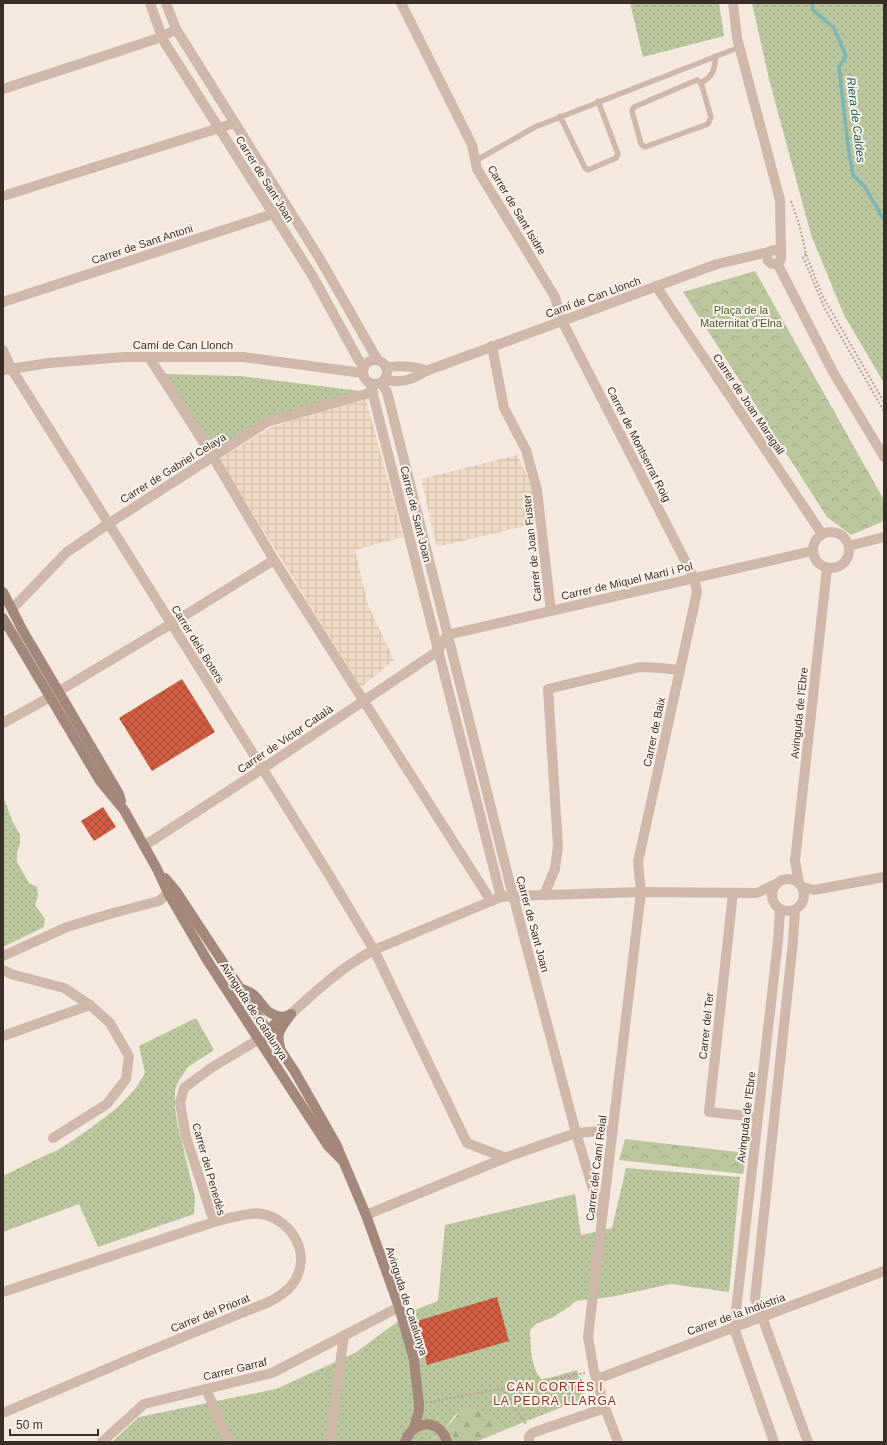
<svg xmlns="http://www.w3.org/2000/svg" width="887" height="1445" font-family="Arial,sans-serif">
	<defs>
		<pattern id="grass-dots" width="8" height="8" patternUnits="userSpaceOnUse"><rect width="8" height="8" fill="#bac69d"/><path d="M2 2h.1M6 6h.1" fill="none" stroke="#a1aa87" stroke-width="1.8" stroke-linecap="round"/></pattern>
		<pattern id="forest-firs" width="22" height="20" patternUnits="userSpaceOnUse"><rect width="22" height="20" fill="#bac69d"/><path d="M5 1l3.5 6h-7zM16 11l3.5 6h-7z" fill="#a1aa87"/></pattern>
		<pattern id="park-crowns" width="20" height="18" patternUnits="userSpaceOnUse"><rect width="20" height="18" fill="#bac69d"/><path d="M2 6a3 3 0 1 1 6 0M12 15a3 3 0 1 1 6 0" fill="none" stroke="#a1aa87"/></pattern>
		<pattern id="plaza-grid" width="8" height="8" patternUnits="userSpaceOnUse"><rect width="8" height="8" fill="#eedac5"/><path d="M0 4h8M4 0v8" fill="none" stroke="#cdbba9"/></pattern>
		<pattern id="building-cross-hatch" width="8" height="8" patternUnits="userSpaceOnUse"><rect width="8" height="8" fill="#d05c41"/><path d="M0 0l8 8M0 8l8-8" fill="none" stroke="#aa4c36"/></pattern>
	</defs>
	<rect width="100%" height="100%" fill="#f5e9df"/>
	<!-- grass -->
	<g fill="url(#grass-dots)">
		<path d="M630,3H719L724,36L643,57Z"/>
		<path d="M752,3H884V383L844,315L811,235L769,79Z"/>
		<path d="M165,374L240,376L360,391L267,418L214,452Z"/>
		<path d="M3,796L12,820L20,835V844L17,852V862L29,883L37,887L38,896L35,905L45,919L44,927L3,947Z"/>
		<path d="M196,1018L214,1050L188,1067L178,1082L175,1091V1108L178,1126L195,1197L194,1214L98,1247L79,1204L3,1232V1171L5,1175L35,1160L58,1150L88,1130L117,1108L135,1089L145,1073L139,1046Z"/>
		<path d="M626,1168L740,1177L729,1292L671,1284L611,1297L575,1301L569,1307L553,1317L536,1324L530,1330C531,1347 530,1365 541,1379L549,1378L577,1370L585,1398L507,1429L479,1410L456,1414L440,1435L426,1442H112L139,1417L276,1389L355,1353L412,1311L438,1301L445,1225L575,1194L581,1235L612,1228Z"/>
	</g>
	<!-- forest -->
	<path fill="url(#forest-firs)" d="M471,1407L479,1410L507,1429L478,1441V1442H426L440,1435L463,1408Z"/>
	<!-- park -->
	<g fill="url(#park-crowns)">
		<path d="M755,271L884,500V521L851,535L827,517L683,292Z"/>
		<path d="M625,1139L747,1153L743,1174L619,1160Z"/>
	</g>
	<!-- plaza -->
	<g fill="url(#plaza-grid)">
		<path d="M366,399L403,537L355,550L368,605L394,660L361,687L219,459L270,428L292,420Z"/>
		<path d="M517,455L532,485L537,523L437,547L421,479Z"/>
	</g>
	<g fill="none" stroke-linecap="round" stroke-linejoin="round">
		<!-- stream -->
		<path stroke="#7bb5b4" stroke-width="3.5" d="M812,3L813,10L834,28L846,56L839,67L848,146L853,175L865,187L884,220"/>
	</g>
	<!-- building -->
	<g fill="url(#building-cross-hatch)">
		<path d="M182,679L215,732L152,771L119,718Z"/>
		<path d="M103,807L116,827L94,841L81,821Z"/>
		<path d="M497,1297L509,1341L427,1365L417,1321Z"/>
	</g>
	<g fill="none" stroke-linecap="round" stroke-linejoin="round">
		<!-- path -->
		<g stroke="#bba293" stroke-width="2" stroke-dasharray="2 2" stroke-linecap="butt">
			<path d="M791,201L799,224L806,254L822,295L884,402"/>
			<path d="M806,254L803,257L825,309L884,411"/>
			<path d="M502,1389L526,1424"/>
			<path d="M430,1402L585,1373"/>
		</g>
		<!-- lane -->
		<g stroke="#cfb8a9" stroke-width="5.5">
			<path d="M697,80L701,83L711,117L708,124L645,147L641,144L632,111L634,107Z"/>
			<path d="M701,83C714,75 714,71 716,56"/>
			<path d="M560,116L585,168L588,170L616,158L618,154L598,101"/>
			<path d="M475,161L535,127L740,47"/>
		</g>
		<!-- street -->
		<g stroke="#cfb8a9" stroke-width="10">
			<path d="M150,3L163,40L312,275L358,359L364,367"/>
			<path d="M166,3L176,29L320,259L377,359"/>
			<path d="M401,3L472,145L477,169L555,297L562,321L694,578L697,592L638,862L641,892L588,1337L594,1371L605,1408L618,1442"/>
			<path d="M733,3L737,38L780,200L781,255"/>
			<path d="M3,89L162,37L176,29"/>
			<path d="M3,196L235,123"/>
			<circle cx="774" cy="257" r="7"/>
			<path d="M777,263L833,372L884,457"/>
			<path d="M656,286L822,534"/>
			<path d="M3,302L288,209"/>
			<path d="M492,346L504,408L526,450L537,490L551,611"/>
			<path d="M3,350L11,368L328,873L374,950L467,1143L506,1158"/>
			<path d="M149,357L213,457L274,560L491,901"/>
			<circle cx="375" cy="372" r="12"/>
			<path d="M387,368C396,365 418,366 426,371"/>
			<path d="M3,370L49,363L124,357H243L363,373"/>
			<path d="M385,380C402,383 412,380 426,371L717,264L769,252"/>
			<path d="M370,383L501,897"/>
			<path d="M381,383L387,392L511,888L576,1133L601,1215"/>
			<circle cx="831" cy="550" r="18"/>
			<path d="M849,546L884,537"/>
			<path d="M12,609L67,552L108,524L267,422L373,392"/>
			<path d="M59,691L171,624L274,560"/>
			<path d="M3,723L50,697"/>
			<path d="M144,846L262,769L438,651L447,635L812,551"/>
			<circle cx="788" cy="895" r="16"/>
			<path d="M799,883L795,861L827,568"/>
			<path d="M802,887L814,890L884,877"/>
			<path d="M733,893L709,1112L758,1117"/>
			<path d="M544,895L555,869L558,846L548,689L640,667L661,668L680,670"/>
			<path d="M795,910L793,941L755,1298L808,1442"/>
			<path d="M3,956L67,927L113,913L159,901L168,893"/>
			<path d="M3,970L11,974L64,988L90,1005L110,1023L129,1056L126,1079L107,1104L53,1138"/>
			<path d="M291,1014C317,990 343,966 374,950L501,897L513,896L641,892L757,893L776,884"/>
			<path d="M3,1036L90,1005"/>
			<path d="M366,1215L510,1156L576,1133L612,1130"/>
			<path d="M3,1292L214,1222L186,1137L180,1103L184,1088L211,1068L259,1039"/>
			<path d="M597,1379L884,1271"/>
			<path d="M206,1389L229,1442"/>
			<path d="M3,1413L137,1356L271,1301C279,1296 289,1291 294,1282C312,1254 292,1220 262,1214C251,1211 226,1219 214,1222"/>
			<path d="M102,1442L144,1404L272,1373L399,1307"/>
			<path d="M330,1442L344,1335"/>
			<path d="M529,1442V1437L532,1433L605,1408"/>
			<path d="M774,1442L734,1328L778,941L780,909"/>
		</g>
		<!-- secondary -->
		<g stroke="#a3877a" stroke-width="10">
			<path d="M3,592L23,631L119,794L121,801"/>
			<path d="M3,618L100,781L124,810L157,869L168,893L207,960L328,1146L341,1159"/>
			<path d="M165,878L176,891L295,1072L336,1144L366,1215L399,1307L414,1360L419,1404V1410L414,1428"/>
			<path d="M240,988C244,990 251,992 254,995C265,1006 264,1014 283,1017"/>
			<path d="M269,1038L268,1031C275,1023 281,1017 291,1014"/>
			<path d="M280,1047C275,1031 283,1027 291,1014"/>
			<path d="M405,1442C413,1419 440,1418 447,1442"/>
		</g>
	</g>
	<g text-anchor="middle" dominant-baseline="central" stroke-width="4" stroke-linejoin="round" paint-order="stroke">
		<!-- street labels -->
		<g font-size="11" fill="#3b2e29" stroke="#fcf4ec">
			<text transform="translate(265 179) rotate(58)">Carrer de Sant Joan</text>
			<text transform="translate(517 210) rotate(59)">Carrer de Sant Isidre</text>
			<text transform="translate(142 244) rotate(-18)">Carrer de Sant Antoni</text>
			<text transform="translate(593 297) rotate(-20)">Camí de Can Llonch</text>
			<text x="183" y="345">Camí de Can Llonch</text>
			<text transform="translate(749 404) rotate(56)">Carrer de Joan Maragall</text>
			<text transform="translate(639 444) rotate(63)">Carrer de Montserrat Roig</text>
			<text transform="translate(173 468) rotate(-32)">Carrer de Gabriel Celaya</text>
			<text transform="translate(416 514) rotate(76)">Carrer de Sant Joan</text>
			<text transform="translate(532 548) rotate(-96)">Carrer de Joan Fuster</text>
			<text transform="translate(627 581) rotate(-13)">Carrer de Miquel Martí i Pol</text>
			<text transform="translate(198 644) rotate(58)">Carrer dels Boters</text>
			<text transform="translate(799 713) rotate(-84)">Avinguda de l'Ebre</text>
			<text transform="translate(654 732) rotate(-78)">Carrer de Baix</text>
			<text transform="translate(285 739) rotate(-34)">Carrer de Victor Català</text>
			<text transform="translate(533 924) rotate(75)">Carrer de Sant Joan</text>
			<text transform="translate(254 1011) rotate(57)">Avinguda de Catalunya</text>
			<text transform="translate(706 1026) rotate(-84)">Carrer del Ter</text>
			<text transform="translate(746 1117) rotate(-83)">Avinguda de l'Ebre</text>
			<text transform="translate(596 1168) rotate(-83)">Carrer del Camí Reial</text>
			<text transform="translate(209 1169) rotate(74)">Carrer del Penedès</text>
			<text transform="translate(407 1301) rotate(72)">Avinguda de Catalunya</text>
			<text transform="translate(210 1313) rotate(-22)">Carrer del Priorat</text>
			<text transform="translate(736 1314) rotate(-20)">Carrer de la Indústria</text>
			<text transform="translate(235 1369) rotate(-14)">Carrer Garraf</text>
		</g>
		<!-- park labels -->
		<g font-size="11" fill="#4d5c2b" stroke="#fcf4ec">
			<text x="741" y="310">Plaça de la<tspan x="741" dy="13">Maternitat d'Elna</tspan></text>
		</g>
		<!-- water labels -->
		<g font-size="12" font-style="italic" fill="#1a6161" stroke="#fcf4ec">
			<text transform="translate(856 120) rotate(83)">Riera de Caldes</text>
		</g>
		<!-- neighbourhood labels -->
		<g font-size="12" letter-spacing="1" fill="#92311b" stroke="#fcf4ec">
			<text x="555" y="1387">CAN CORTÈS I<tspan x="555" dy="14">LA PEDRA LLARGA</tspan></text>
		</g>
	</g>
	<!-- border -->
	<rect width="887" height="1445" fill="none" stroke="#3b2e29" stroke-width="8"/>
	<!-- scale -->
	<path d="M10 1429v6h88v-6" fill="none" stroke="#3b2e29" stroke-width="2"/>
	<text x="16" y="1429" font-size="12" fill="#3b2e29" stroke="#fcf4ec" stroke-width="3" paint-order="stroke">50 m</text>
</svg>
